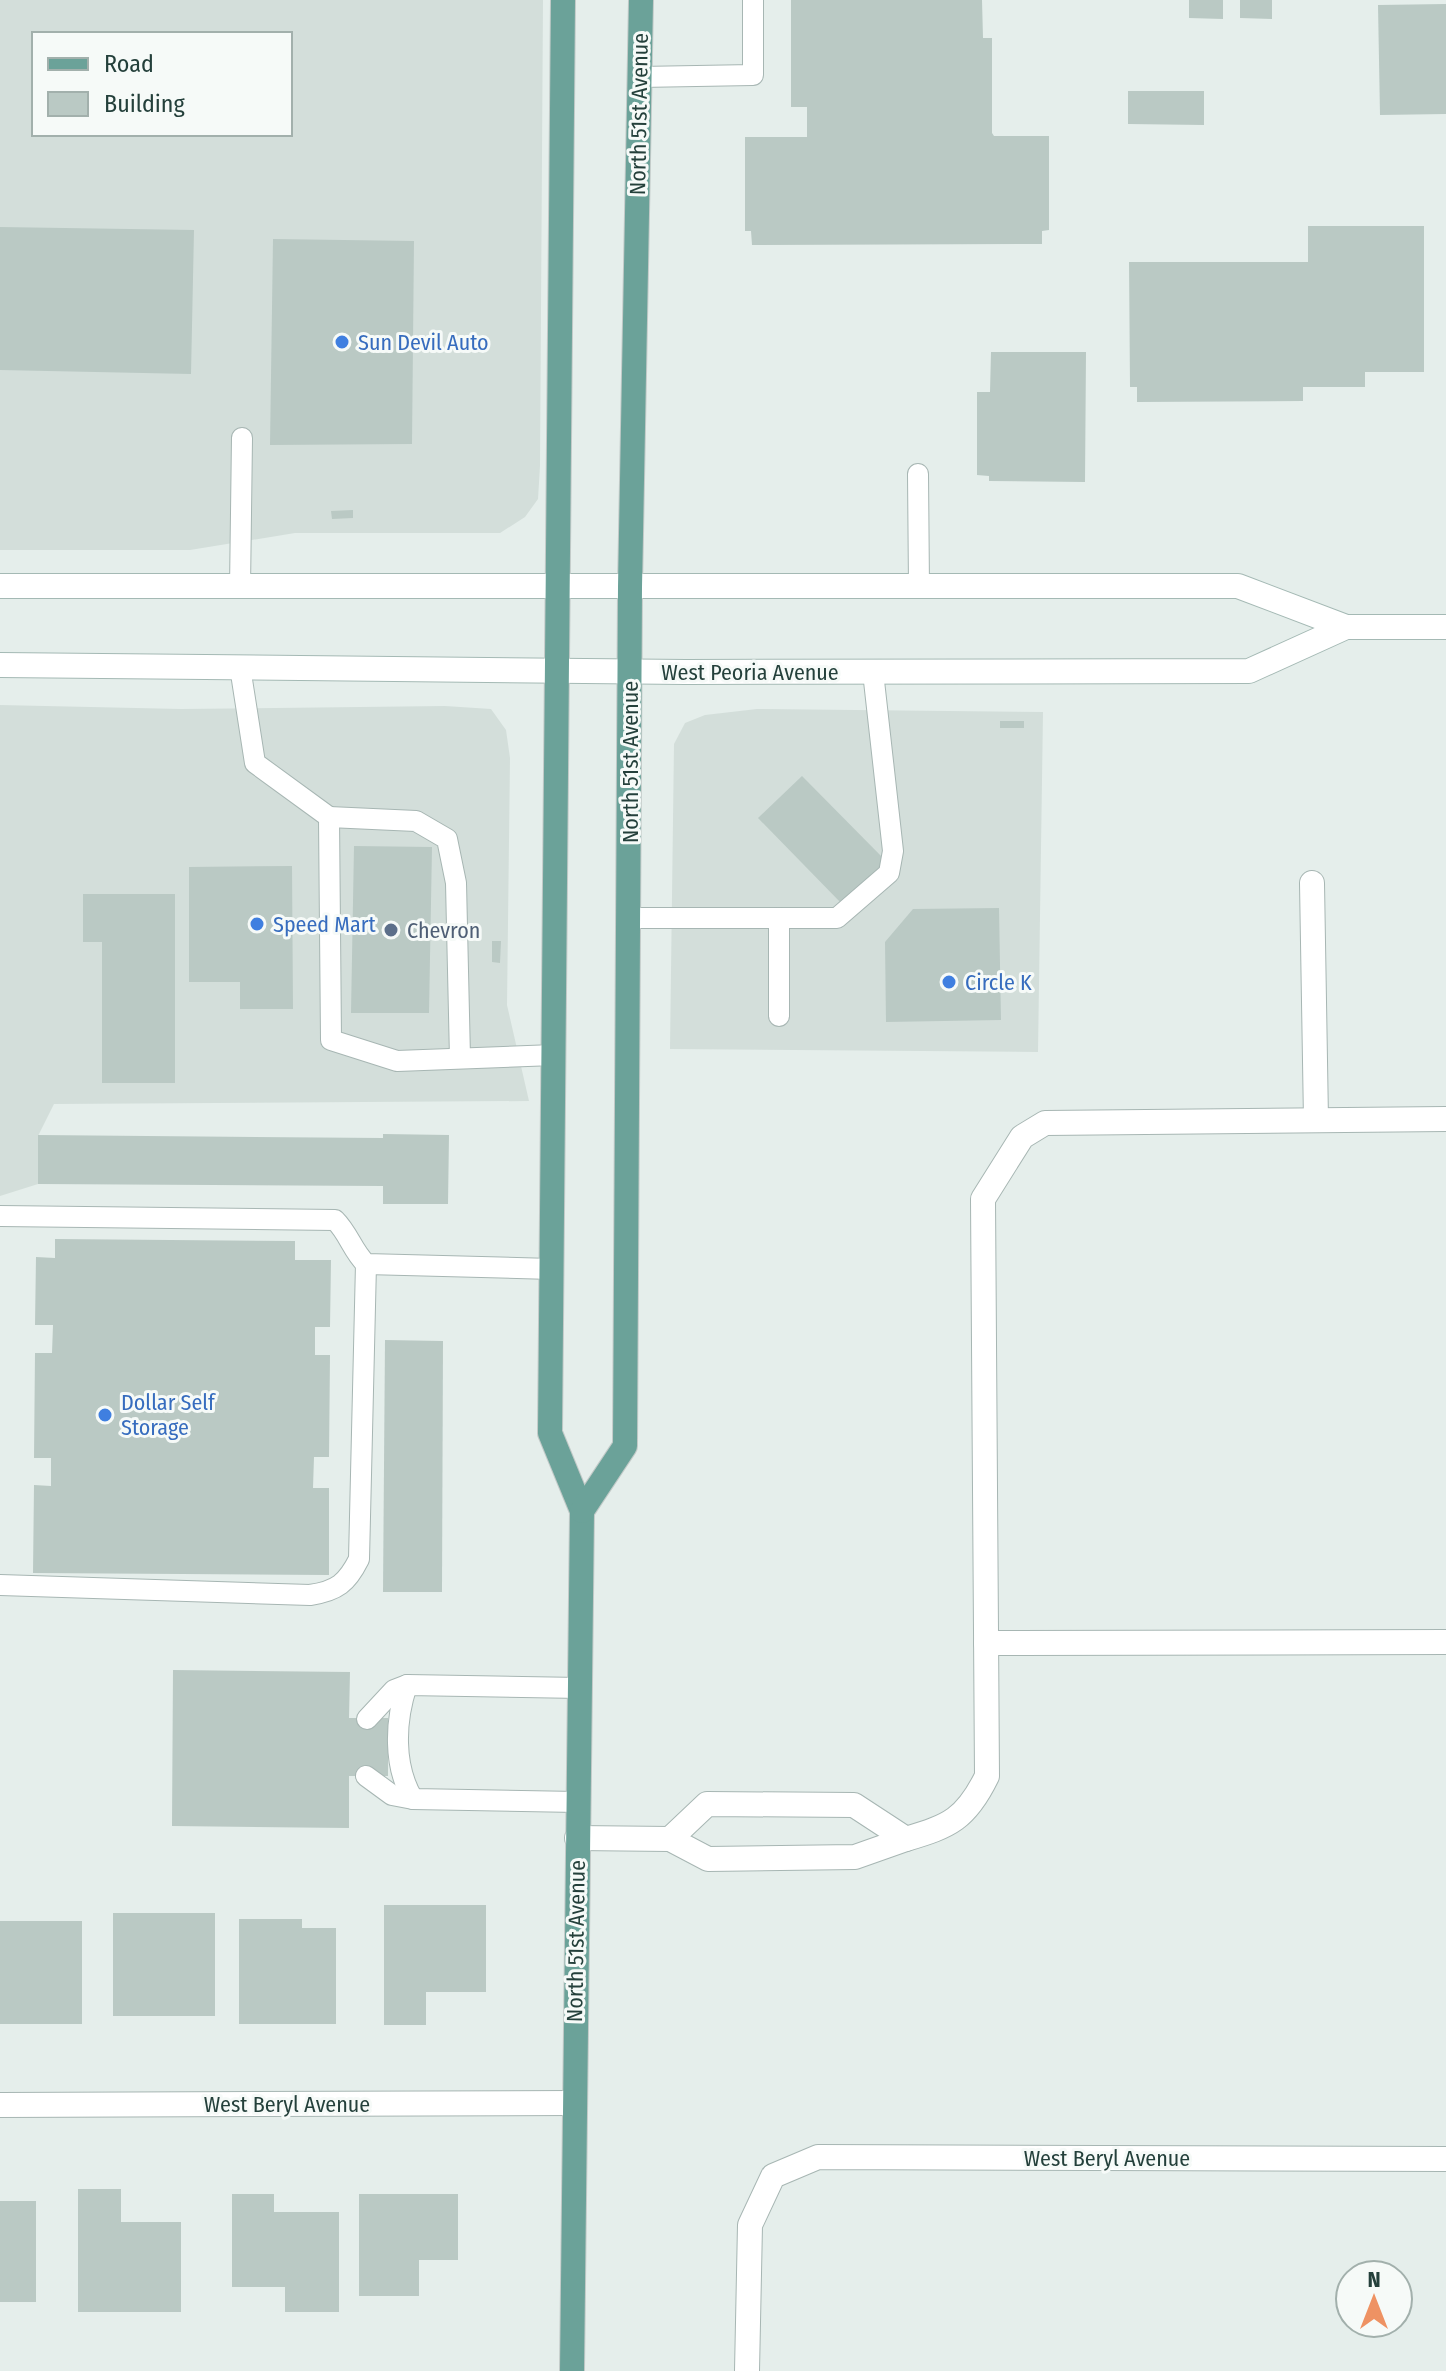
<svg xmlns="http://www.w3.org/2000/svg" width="1446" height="2371" font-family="'Fira Sans Condensed',sans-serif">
	<rect width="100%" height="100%" fill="#e5eeeb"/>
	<!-- built -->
	<g fill="#d3deda" fill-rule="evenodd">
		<path d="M0,0H543L540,466L538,499L525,517L500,533H295L190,550H0ZM34,34H290V134H34Z"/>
		<path d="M0,705L181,709L445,706L491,709L506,730L510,758L507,1005L529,1101L54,1104L38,1136V1184L0,1196Z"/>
		<path d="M757,709L1043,712L1038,1052L670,1049L674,744L685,723L705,715Z"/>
	</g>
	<!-- building -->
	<g fill="#bac9c4">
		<path d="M791,0H982L983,38H992V133L994,136H1049V230L1042,231V244L752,245L751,231H745V137H807V107H791Z"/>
		<path d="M1189,0H1223V19L1189,18Z"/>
		<path d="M1240,0H1272V19L1240,18Z"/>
		<path d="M1446,4V114L1380,115L1378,5Z"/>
		<path d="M1128,91H1204V125L1128,124Z"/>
		<path d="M1308,226H1424V372H1365V387H1303V401L1137,402V387H1130L1129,262H1308Z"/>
		<path d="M0,227L194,230L191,374L0,370Z"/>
		<path d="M273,239L414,241L412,444L270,445Z"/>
		<path d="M991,352H1086L1085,482L989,481V476L977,475V392H990Z"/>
		<path d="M353,510V518L332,519L331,511Z"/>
		<rect x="1000" y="721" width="24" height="7"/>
		<path d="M802,776L886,861L842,904L758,818Z"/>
		<path d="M354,846L432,847L429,1013H351Z"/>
		<path d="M292,866L293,1009H240V982H189V867Z"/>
		<path d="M83,894H175V1083H102V942H83Z"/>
		<path d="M999,908L1001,1020L886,1022L885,942L913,909Z"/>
		<path d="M492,941H501L500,963L492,962Z"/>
		<path d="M383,1134L449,1135L448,1204H383V1186L38,1184V1135L383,1138Z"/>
		<path d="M55,1239L295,1241V1260H331L330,1327H315V1355H330L329,1457H314L313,1488H329V1575L33,1573L34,1485L51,1486V1458H34L35,1353H52L53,1325H35L36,1257L55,1258Z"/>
		<path d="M385,1340L443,1341L442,1592H383Z"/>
		<path d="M173,1670L350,1672L349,1718H388V1776H349V1828L172,1826Z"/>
		<path d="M384,1905H486V1992H426V2025H384Z"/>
		<rect x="113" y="1913" width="102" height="103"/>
		<path d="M239,1919H302V1928H336V2024H239Z"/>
		<rect x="0" y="1921" width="82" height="103"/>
		<path d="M78,2189H121V2222H181V2312H78Z"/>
		<path d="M232,2194H274V2212H339V2312H285V2287H232Z"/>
		<path d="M359,2194H458V2260H419V2296H359Z"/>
		<rect x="0" y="2201" width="36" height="101"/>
	</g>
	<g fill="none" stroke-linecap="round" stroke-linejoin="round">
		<defs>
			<g id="service">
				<path d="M640,77L753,75V0"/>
				<path d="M918,474L919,587"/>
				<path d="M240,588L242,438"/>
				<path d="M240,667L255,763L329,817L331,1040L397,1061L554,1055"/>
				<path d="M329,817L416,821L447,839L456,883L460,1058"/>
				<path d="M629,918H837L889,873L893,851L873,672"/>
				<path d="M779,918V1016"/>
				<path d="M0,1216L335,1220C349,1234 352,1250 366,1264L552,1269"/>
				<path d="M0,1585L310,1595C337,1591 347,1583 359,1559L366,1264"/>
				<path d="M407,1685C395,1721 393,1766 413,1799"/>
				<path d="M367,1719L394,1690L407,1685L580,1688"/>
				<path d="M366,1776L392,1795L413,1799L577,1802"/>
			</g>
			<g id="minor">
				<path d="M1312,883L1316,1120"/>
				<path d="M986,1643L1446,1642"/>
				<path d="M577,1838L670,1839L708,1859L855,1857L906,1839L854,1805L707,1804L670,1839"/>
				<path d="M906,1839C950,1826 966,1819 987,1776L983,1199L1022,1137L1045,1123L1446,1119"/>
				<path d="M0,2105L574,2103"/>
				<path d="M747,2371L750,2225L773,2176L818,2157L1446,2159"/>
			</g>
			<g id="secondary">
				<path d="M0,586H1238L1346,627H1446"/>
				<path d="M0,665L686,672L1249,671L1346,627"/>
			</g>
			<g id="primary">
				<path d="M563,0L550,1433L582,1511L572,2371"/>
				<path d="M582,1511L625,1446L630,587L641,0"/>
			</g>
		</defs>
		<!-- service casing -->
		<use href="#service" stroke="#a7b6b3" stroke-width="22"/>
		<!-- minor casing -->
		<use href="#minor" stroke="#a7b6b3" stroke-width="26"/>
		<!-- secondary casing -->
		<use href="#secondary" stroke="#a4b9b4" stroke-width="26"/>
		<!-- primary casing -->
		<use href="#primary" stroke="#c2cac8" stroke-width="26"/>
		<!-- service -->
		<use href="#service" stroke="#fff" stroke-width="20"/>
		<!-- minor -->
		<use href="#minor" stroke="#fff" stroke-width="24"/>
		<!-- secondary -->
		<use href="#secondary" stroke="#fff" stroke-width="24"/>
		<!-- primary -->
		<use href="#primary" stroke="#6ba299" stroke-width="24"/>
	</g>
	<!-- markers -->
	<g fill="#3f7fe0" stroke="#f6faf8" stroke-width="3">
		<circle cx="342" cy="342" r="8"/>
		<circle cx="257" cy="924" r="8"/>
		<circle cx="949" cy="982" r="8"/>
		<circle cx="105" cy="1415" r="8"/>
	</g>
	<circle fill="#5c6f8a" stroke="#f6faf8" stroke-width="3" cx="391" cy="930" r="8"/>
	<g text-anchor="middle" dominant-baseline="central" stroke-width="6" stroke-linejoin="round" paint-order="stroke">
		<!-- street labels -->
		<g font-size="22" fill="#24403b" stroke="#f6faf8">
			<text transform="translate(639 114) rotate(-89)">North 51st Avenue</text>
			<text x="750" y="672">West Peoria Avenue</text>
			<text transform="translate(630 762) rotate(-90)">North 51st Avenue</text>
			<text transform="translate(576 1941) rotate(-89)">North 51st Avenue</text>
			<text x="287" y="2104">West Beryl Avenue</text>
			<text x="1107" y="2158">West Beryl Avenue</text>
		</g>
		<!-- shop labels -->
		<g font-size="22" fill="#366cbe" stroke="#f6faf8" text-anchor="start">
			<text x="358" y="342">Sun Devil Auto</text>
			<text x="273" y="924">Speed Mart</text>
			<text x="965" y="982">Circle K</text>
			<text x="121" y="1402">Dollar Self<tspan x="121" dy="25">Storage</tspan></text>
		</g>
		<!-- service labels -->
		<g font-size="22" fill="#4e5e75" stroke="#f6faf8" text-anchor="start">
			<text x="407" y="930">Chevron</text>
		</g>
	</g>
	<!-- legend -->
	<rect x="32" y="32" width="260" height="104" fill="#f6faf8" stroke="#a2b0ac" stroke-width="2"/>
	<rect x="48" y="58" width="40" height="12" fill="#6ba299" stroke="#a2b0ac" stroke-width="2"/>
	<text x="104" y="72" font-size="24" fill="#24403b">Road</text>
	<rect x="48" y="92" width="40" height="24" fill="#bac9c4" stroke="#a2b0ac" stroke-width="2"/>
	<text x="104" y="112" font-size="24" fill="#24403b">Building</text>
	<!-- north arrow -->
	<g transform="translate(1374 2299)"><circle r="38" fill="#f6faf8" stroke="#a2b0ac" stroke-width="2"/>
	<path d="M0-6L14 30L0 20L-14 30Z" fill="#ee9263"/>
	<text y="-12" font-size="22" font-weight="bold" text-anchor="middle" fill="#24403b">N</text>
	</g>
</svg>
